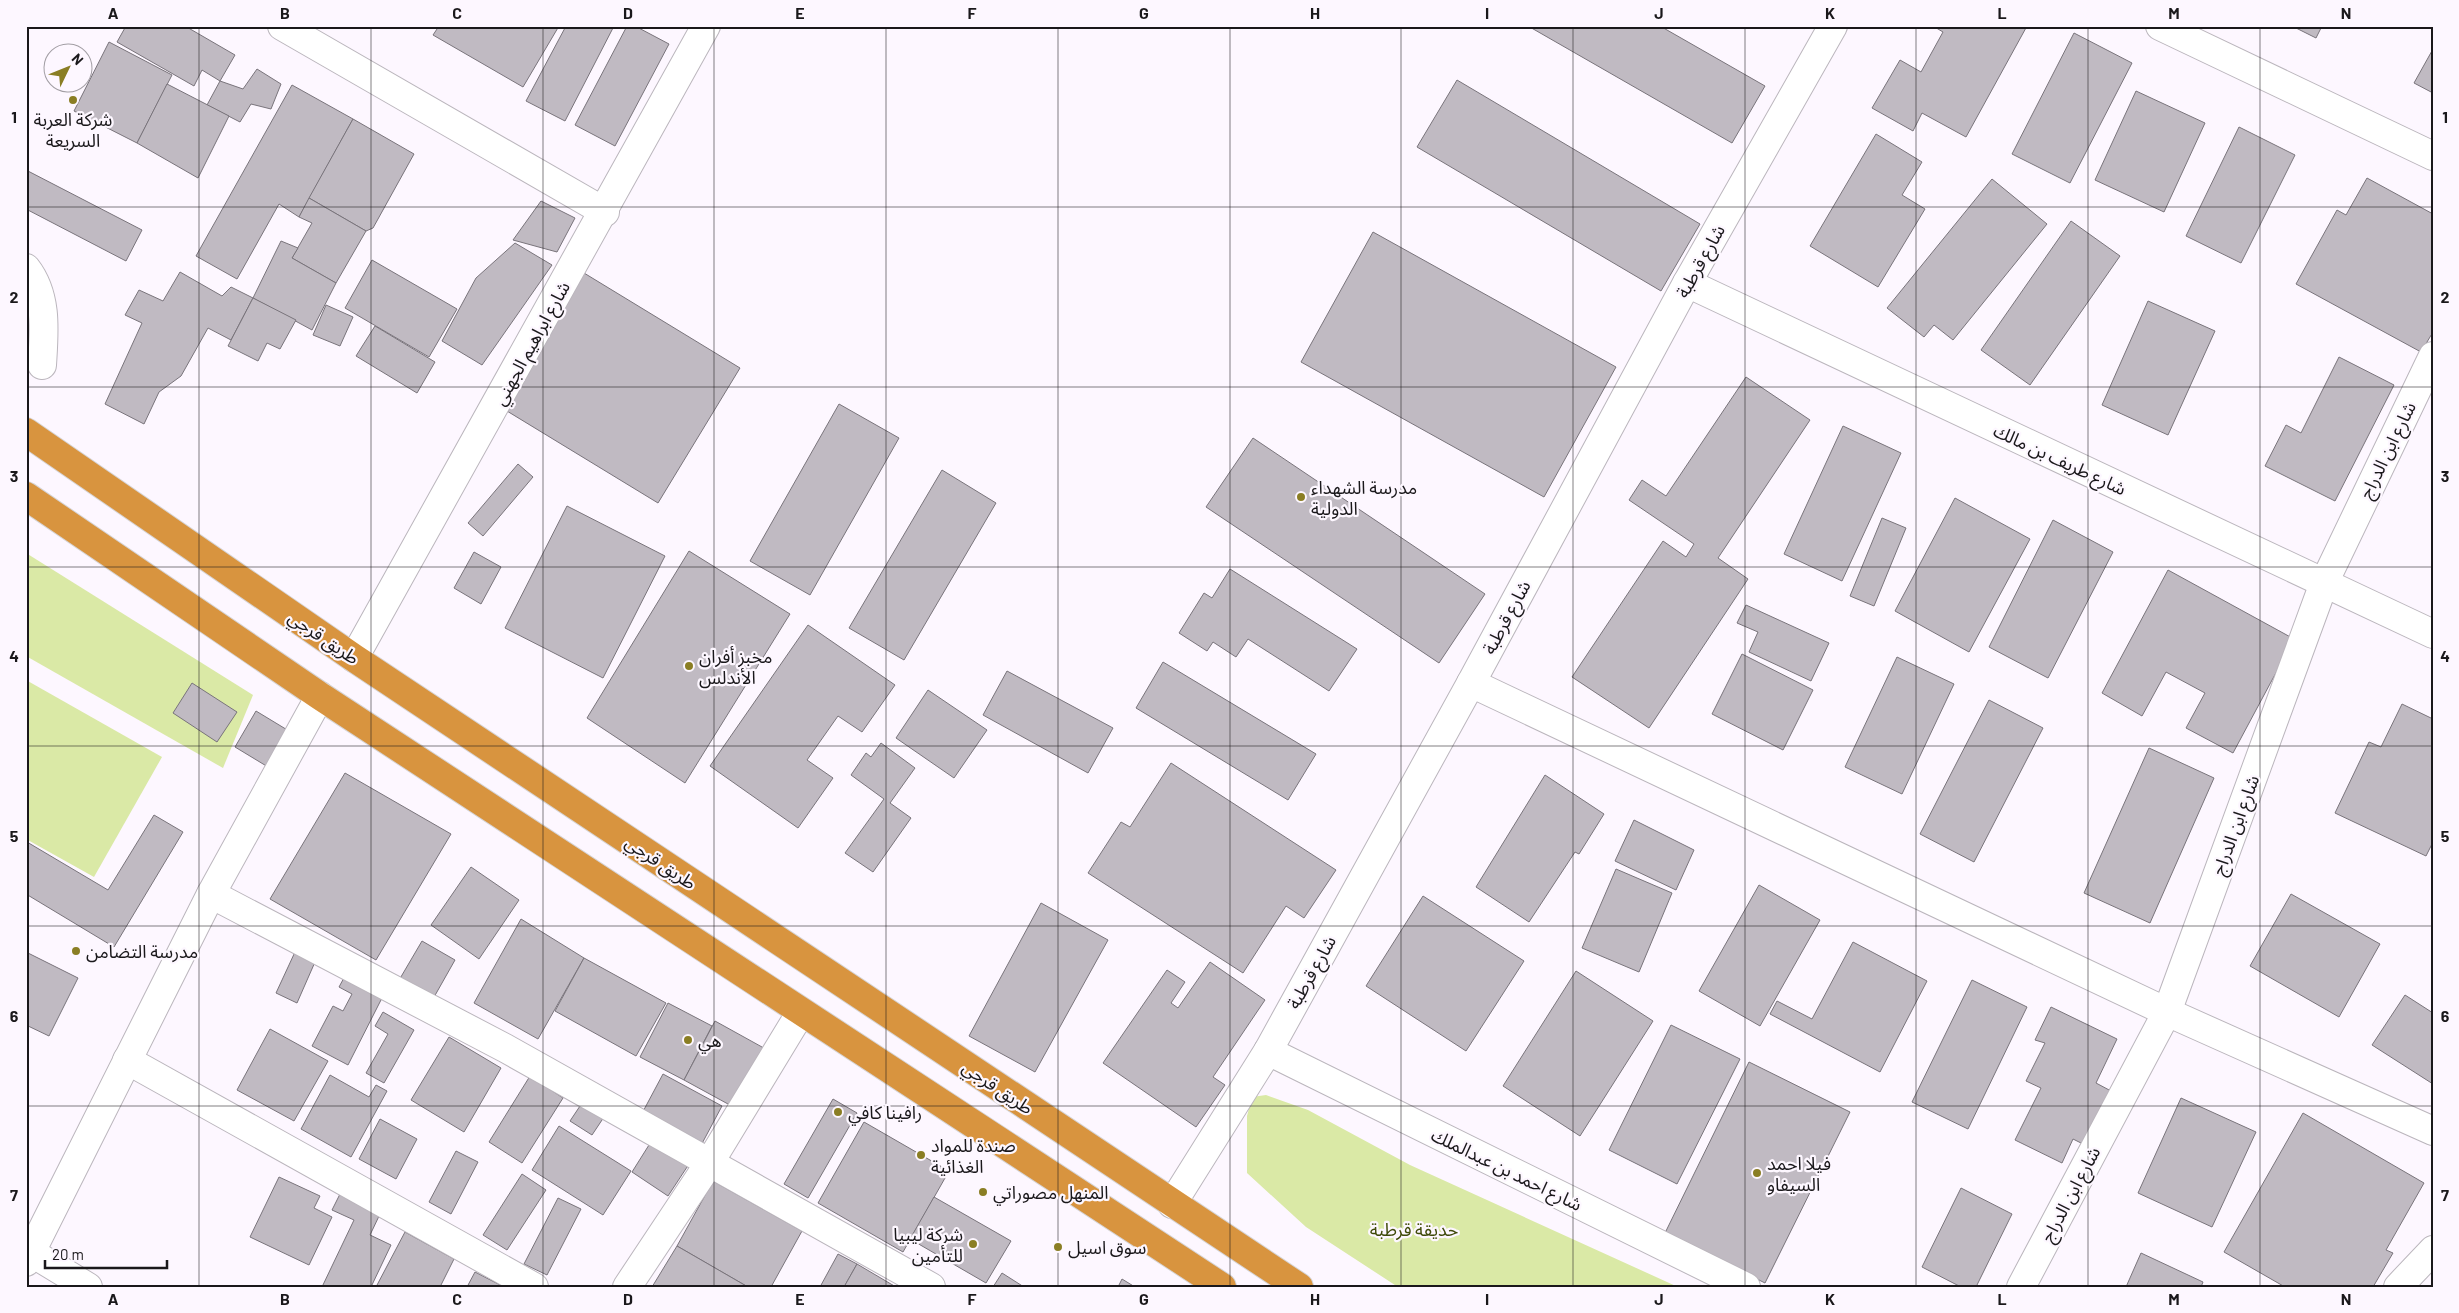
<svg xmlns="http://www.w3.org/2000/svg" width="2459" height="1313" font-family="Barlow,'Noto Sans Arabic',sans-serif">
	<rect width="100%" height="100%" fill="#fdf7ff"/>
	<!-- green -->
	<g fill="#dae9a6">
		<path d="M26,553L253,695L223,768L26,656Z"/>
		<path d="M26,680L162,757L94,877L26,839Z"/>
		<path d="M1266,1095L1308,1110L1410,1165L1678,1287H1398L1306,1227L1247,1173V1116L1252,1097Z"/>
	</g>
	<!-- building -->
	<g fill="#c0bac2" stroke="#79747b">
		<path d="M126,26H185L235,55L220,81L202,70L194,86L117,42Z"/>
		<path d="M439,26H559L523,87L433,35Z"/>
		<path d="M566,26H614L565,121L526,101Z"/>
		<path d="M627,26H635L669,44L615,146L575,125Z"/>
		<path d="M1528,26H1660L1765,86L1732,143Z"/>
		<path d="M1933,26H2027L1966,137L1922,113L1913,131L1872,108L1900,60L1921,72L1943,32Z"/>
		<path d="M2292,26H2322L2316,38Z"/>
		<path d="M2074,33L2132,63L2070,183L2012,154Z"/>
		<path d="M109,42L172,75L137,143L74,111Z"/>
		<path d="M2433,49V93L2414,83Z"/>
		<path d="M257,69L281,84L271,109L251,104L240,122L207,105L220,81L243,89Z"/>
		<path d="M1457,80L1700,224L1661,291L1417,147Z"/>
		<path d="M167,84L229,116L198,178L137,143Z"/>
		<path d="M292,85L353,119L299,217L279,204L237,279L196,256Z"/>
		<path d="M2136,91L2205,123L2164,212L2095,180Z"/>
		<path d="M353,119L414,154L373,228L366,231L309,198Z"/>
		<path d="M2239,127L2295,155L2241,263L2186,236Z"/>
		<path d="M1876,134L1922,162L1902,195L1925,209L1878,287L1810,246Z"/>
		<path d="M26,170L142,230L126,261L26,209Z"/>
		<path d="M2367,178L2433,214V332L2421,352L2296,284L2337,210L2346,215Z"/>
		<path d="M1992,179L2047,224L1953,340L1934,325L1924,337L1887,308Z"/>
		<path d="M309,198L366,231L336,283L292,258L312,223L299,217Z"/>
		<path d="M541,201L575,218L557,252L513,240Z"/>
		<path d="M2071,221L2120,256L2030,385L1981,350Z"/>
		<path d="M1373,232L1616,367L1544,497L1301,362Z"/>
		<path d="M281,241L298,248L292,258L336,283L312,330L253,298Z"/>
		<path d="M515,243L552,265L482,365L442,341L476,278Z"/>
		<path d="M372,260L457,309L429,357L345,308Z"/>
		<path d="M180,272L222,296L231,287L253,298L231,340L208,328L181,376L159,392L144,424L105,404L142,323L125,315L139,290L163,301Z"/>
		<path d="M584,273L740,368L658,503L502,408Z"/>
		<path d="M253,298L296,320L280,349L267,343L258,361L228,346Z"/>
		<path d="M2148,301L2215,331L2168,435L2102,405Z"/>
		<path d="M326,305L353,317L340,346L313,335Z"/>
		<path d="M375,326L435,362L417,393L356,356Z"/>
		<path d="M2339,357L2394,385L2335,501L2265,466L2286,425L2301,433Z"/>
		<path d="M1746,377L1810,420L1718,558L1748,579L1649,728L1572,677L1663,541L1686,557L1694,544L1629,500L1642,480L1666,496Z"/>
		<path d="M839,404L899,438L810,595L750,561Z"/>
		<path d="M1843,426L1901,453L1842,581L1784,554Z"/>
		<path d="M1253,438L1485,594L1439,663L1206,507Z"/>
		<path d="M518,464L533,477L483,536L468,523Z"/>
		<path d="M942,470L996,503L904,660L849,628Z"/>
		<path d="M1955,498L2030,539L1969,652L1895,611Z"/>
		<path d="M567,506L665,556L603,678L505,628Z"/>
		<path d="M1882,518L1906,528L1874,606L1850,596Z"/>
		<path d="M2053,520L2113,552L2048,678L1989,647Z"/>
		<path d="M689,551L790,614L685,783L587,718Z"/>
		<path d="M474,552L501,567L481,604L454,588Z"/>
		<path d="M1230,569L1357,649L1329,691L1248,639L1236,657L1213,642L1207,651L1179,633L1204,593L1212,598Z"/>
		<path d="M2168,570L2294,639L2233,753L2186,728L2205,693L2166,672L2142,716L2102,693Z"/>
		<path d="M1746,605L1829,643L1811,681L1749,652L1758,632L1737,623Z"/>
		<path d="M808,625L895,685L862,732L838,716L807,760L833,778L798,828L710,766Z"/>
		<path d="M1742,654L1813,690L1783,750L1712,714Z"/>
		<path d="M1897,657L1954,684L1902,794L1845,767Z"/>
		<path d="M1163,662L1316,754L1288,800L1136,708Z"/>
		<path d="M1007,671L1113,728L1088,773L983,715Z"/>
		<path d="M192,683L237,712L217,742L173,713Z"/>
		<path d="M928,690L987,730L954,778L896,738Z"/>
		<path d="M1989,700L2043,728L1974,862L1920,834Z"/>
		<path d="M2402,704L2433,719V842L2426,856L2335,813L2369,742L2381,747Z"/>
		<path d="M256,711L294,734L273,770L235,747Z"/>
		<path d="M881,743L915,768L890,803L911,818L873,872L845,853L884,799L851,775L866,753L871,757Z"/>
		<path d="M2149,748L2214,778L2150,923L2084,893Z"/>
		<path d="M1171,763L1336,870L1304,918L1286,906L1243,973L1088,873L1121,822L1130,827Z"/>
		<path d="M345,773L451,834L376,960L270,899Z"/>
		<path d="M1545,775L1604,814L1579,854L1575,852L1529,922L1476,887Z"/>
		<path d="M154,815L183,832L114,947L26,894L27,842L108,890Z"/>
		<path d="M1634,820L1694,850L1676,890L1615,861Z"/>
		<path d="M471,867L519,900L479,959L431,925Z"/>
		<path d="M1616,869L1672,893L1639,972L1582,948Z"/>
		<path d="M1759,885L1820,920L1760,1026L1699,991Z"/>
		<path d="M2291,894L2380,944L2339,1017L2250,966Z"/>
		<path d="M1423,896L1524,961L1466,1051L1366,986Z"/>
		<path d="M1041,903L1108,940L1035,1072L969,1036Z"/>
		<path d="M521,919L584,958L538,1039L474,1003Z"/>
		<path d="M422,941L455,960L429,1006L395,987Z"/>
		<path d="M1853,942L1927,981L1880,1072L1770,1014L1777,1001L1812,1019Z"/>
		<path d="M26,952L78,978L49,1036L26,1025Z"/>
		<path d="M295,952L315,962L297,1003L276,993Z"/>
		<path d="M584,958L666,1003L636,1056L555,1011Z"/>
		<path d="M1210,962L1265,1000L1213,1077L1225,1085L1196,1127L1103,1063L1167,970L1185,982L1171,1003L1178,1008Z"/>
		<path d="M1576,971L1653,1021L1580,1136L1503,1086Z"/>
		<path d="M345,976L383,996L348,1065L312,1046L333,1006L343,1011L352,994L339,987Z"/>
		<path d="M1972,980L2027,1007L1968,1129L1912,1102Z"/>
		<path d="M2405,995L2433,1013V1084L2372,1045Z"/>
		<path d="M668,1003L712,1026L684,1080L640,1057Z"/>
		<path d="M2051,1007L2117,1039L2096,1083L2111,1091L2085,1145L2073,1139L2062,1163L2015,1140L2041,1088L2026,1081L2045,1043L2035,1040Z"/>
		<path d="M383,1012L414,1030L384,1083L366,1073L388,1034L375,1026Z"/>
		<path d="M715,1021L771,1052L739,1110L684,1080Z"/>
		<path d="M1671,1025L1740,1059L1677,1184L1609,1150Z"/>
		<path d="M270,1029L328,1061L294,1121L237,1090Z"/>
		<path d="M449,1037L501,1068L464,1132L411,1100Z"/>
		<path d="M1749,1062L1850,1112L1765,1283L1665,1233Z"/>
		<path d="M663,1074L722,1106L698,1151L639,1119Z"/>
		<path d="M330,1075L369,1097L376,1085L387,1091L351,1157L301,1129Z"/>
		<path d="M530,1076L563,1098L522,1163L489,1142Z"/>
		<path d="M2181,1098L2256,1132L2212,1227L2138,1193Z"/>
		<path d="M833,1099L857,1113L808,1198L784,1184Z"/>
		<path d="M582,1103L604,1117L592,1135L570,1121Z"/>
		<path d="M2303,1113L2424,1183L2386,1250L2393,1253L2373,1287H2285L2224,1252Z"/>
		<path d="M380,1119L417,1139L396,1179L359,1159Z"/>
		<path d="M864,1122L949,1171L903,1252L818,1203Z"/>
		<path d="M559,1126L631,1171L603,1215L532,1170Z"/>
		<path d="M654,1137L691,1161L668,1196L632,1172Z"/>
		<path d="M456,1151L478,1162L451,1214L429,1202Z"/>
		<path d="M522,1174L546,1190L507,1250L483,1235Z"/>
		<path d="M279,1177L320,1196L314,1208L332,1217L309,1265L250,1237Z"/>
		<path d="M713,1181L802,1231L771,1287H748L677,1246Z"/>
		<path d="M1961,1188L2012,1214L1976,1287H1961L1922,1267Z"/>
		<path d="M340,1194L380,1214L370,1235L391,1245L371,1287H322L354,1220L332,1210Z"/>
		<path d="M934,1197L1011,1241L986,1283L910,1239Z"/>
		<path d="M558,1198L581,1209L547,1275L524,1264Z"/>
		<path d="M405,1232L454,1259L440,1287H376Z"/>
		<path d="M677,1246L748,1287H652Z"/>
		<path d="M2141,1253L2203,1282L2201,1287H2126Z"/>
		<path d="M838,1254L857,1264L844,1287H820Z"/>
		<path d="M857,1264L896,1287H844Z"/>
		<path d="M475,1272L504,1287H467Z"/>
		<path d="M1002,1273L1024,1287H993Z"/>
		<path d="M1122,1279L1135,1287H1118Z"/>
	</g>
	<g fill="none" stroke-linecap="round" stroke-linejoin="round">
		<defs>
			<g id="minor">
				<path d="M282,26L605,212"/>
				<path d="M2160,26L2433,156"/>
				<path d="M26,268C48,296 44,332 42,365"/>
				<path d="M1687,283L2433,634"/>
				<path d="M354,658L706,26"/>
				<path d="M1471,683L2167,1012L2433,1131"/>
				<path d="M211,894L505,1048L931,1287"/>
				<path d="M1268,1051L1746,1287"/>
				<path d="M127,1060L534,1287"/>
				<path d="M1172,1204L1268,1051L1471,683L1687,283L1833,26"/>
				<path d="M32,1253L88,1287"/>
				<path d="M26,1262L211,894L320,696"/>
				<path d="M627,1287L710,1162L801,1012"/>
				<path d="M2021,1287L2167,1012L2324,583L2433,356"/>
				<path d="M2398,1287L2433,1250"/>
			</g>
			<g id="highway">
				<path d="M26,432L354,658L1299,1287"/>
				<path d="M26,496L320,696L1222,1287"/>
			</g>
		</defs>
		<!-- minor casing -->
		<use href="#minor" stroke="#bbb6bd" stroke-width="30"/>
		<!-- highway casing -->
		<use href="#highway" stroke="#d6d5d6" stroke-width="30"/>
		<!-- minor -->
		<use href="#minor" stroke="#fff" stroke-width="28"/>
		<!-- highway -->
		<use href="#highway" stroke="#d8943f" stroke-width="28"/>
	</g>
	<!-- grid -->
	<path fill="none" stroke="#1a181b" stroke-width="1" stroke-opacity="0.55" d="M199,26V1287M371,26V1287M543,26V1287M714,26V1287M886,26V1287M1058,26V1287M1230,26V1287M1401,26V1287M1573,26V1287M1745,26V1287M1916,26V1287M2088,26V1287M2260,26V1287M26,207H2433M26,387H2433M26,567H2433M26,746H2433M26,926H2433M26,1106H2433"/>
	<!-- markers -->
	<g fill="#8a7e24" stroke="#fdf7ff" stroke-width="2">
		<circle cx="73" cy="100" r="5"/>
		<circle cx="1301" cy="497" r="5"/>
		<circle cx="689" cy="666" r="5"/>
		<circle cx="76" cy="951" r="5"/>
		<circle cx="688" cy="1040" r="5"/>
		<circle cx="838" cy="1112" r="5"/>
		<circle cx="921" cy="1155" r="5"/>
		<circle cx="1757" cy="1173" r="5"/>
		<circle cx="983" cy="1192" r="5"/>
		<circle cx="973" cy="1244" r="5"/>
		<circle cx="1058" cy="1247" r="5"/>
	</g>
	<g text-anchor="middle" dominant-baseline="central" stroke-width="4.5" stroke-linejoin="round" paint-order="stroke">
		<!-- poi labels -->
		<g font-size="18" fill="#1a181b" stroke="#fdf7ff" text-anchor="start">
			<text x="73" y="119" text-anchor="middle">شركة العربة<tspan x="73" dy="21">السريعة</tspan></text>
			<text x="1311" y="487">مدرسة الشهداء<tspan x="1311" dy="21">الدولية</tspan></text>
			<text x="699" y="656">مخبز أفران<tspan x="699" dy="21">الأندلس</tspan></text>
			<text x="86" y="951">مدرسة التضامن</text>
			<text x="698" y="1040">هي</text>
			<text x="848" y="1112">رافينا كافي</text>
			<text x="931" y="1145">صندة للمواد<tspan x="931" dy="21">الغذائية</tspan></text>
			<text x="1767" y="1163">فيلا احمد<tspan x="1767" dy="21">السيفاو</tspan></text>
			<text x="993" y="1192">المنهل مصوراتي</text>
			<text x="963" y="1234" text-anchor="end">شركة ليبيا<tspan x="963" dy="21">للتأمين</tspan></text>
			<text x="1068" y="1247">سوق اسيل</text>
		</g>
		<!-- street labels -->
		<g font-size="18" fill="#1a181b" stroke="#fdf7ff">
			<text transform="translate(1700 261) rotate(-61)">شارع قرطبة</text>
			<text transform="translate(531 343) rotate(-61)">شارع ابراهيم الجهني</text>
			<text transform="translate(2387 450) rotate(-64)">شارع ابن الدراج</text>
			<text transform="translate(2060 459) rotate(25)">شارع طريف بن مالك</text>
			<text transform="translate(1506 617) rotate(-62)">شارع قرطبة</text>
			<text transform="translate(324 637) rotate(34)">طريق قرجي</text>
			<text transform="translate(2235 825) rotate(-70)">شارع ابن الدراج</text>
			<text transform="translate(661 862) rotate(34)">طريق قرجي</text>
			<text transform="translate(1311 972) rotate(-61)">شارع قرطبة</text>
			<text transform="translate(998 1087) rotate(34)">طريق قرجي</text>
			<text transform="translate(1507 1169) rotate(26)">شارع احمد بن عبدالملك</text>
			<text transform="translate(2070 1194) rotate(-62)">شارع ابن الدراج</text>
		</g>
		<!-- park labels -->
		<g font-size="18" fill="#3f4a09" stroke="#fdf7ff">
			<text x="1414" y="1229">حديقة قرطبة</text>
		</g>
	</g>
	<!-- border -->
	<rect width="2459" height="1313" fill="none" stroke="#fdf7ff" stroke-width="55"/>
	<!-- north arrow -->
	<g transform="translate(68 68) rotate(47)"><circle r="24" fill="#fdf7ff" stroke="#a29ea4"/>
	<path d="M0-4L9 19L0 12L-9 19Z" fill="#8a7e24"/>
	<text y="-8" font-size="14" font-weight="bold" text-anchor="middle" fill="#1a181b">N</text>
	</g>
	<!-- scale -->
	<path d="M45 1260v8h122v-8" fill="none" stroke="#1a181b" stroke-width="2.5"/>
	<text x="52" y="1260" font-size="15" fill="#1a181b" stroke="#fdf7ff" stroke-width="4" paint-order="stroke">20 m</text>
	<rect x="28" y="28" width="2404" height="1258" fill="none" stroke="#1a181b" stroke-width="2"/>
	<g font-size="16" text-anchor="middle" font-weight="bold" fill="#1a181b">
		<text x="113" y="19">A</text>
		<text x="285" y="19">B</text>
		<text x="457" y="19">C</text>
		<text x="628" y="19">D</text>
		<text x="800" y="19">E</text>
		<text x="972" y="19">F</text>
		<text x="1144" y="19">G</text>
		<text x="1315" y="19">H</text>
		<text x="1487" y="19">I</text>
		<text x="1659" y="19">J</text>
		<text x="1830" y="19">K</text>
		<text x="2002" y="19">L</text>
		<text x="2174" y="19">M</text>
		<text x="2346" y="19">N</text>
		<text x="14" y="123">1</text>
		<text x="2445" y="123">1</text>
		<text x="14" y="303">2</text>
		<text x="2445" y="303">2</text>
		<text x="14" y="482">3</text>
		<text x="2445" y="482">3</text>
		<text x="14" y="662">4</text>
		<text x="2445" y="662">4</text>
		<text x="14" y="842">5</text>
		<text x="2445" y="842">5</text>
		<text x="14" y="1022">6</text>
		<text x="2445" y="1022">6</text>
		<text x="14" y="1201">7</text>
		<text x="2445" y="1201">7</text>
		<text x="113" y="1305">A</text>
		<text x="285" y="1305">B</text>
		<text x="457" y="1305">C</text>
		<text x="628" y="1305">D</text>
		<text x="800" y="1305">E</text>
		<text x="972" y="1305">F</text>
		<text x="1144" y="1305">G</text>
		<text x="1315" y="1305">H</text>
		<text x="1487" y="1305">I</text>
		<text x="1659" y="1305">J</text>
		<text x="1830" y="1305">K</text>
		<text x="2002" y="1305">L</text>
		<text x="2174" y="1305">M</text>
		<text x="2346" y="1305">N</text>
	</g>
</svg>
